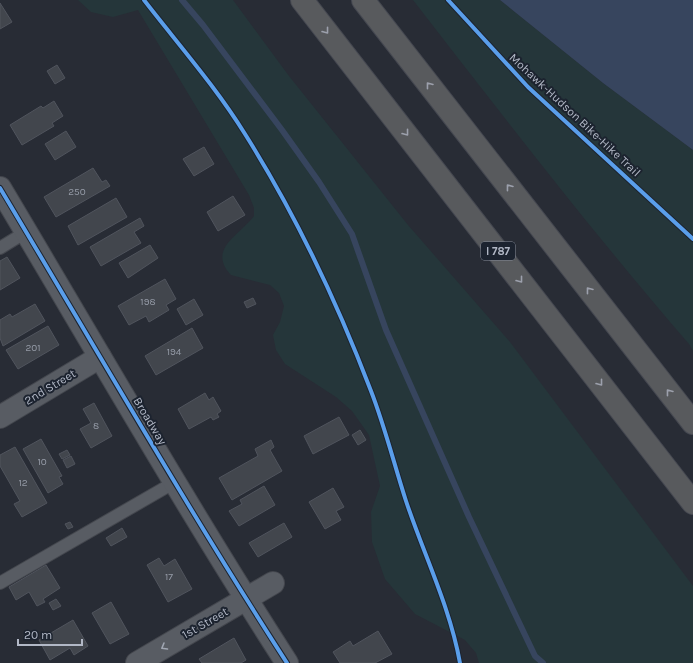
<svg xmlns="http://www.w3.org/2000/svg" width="693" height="663" font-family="Karla,sans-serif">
	<rect width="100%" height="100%" fill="#282c35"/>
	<!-- green -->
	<g fill="#25363a">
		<path d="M78,0H233L289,76L408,225L510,342L693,586V663H479L476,653L465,640L415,614L385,579L372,542L371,512L380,486L369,435L352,411L336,397L285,364L276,350L273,335L280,322L284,306L279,293L270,285L231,275C207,249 239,236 254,216V208L249,195L138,10L113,17L91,12Z"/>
		<path d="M413,0H500L603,83L693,150V351L689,344C593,233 503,116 413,0Z"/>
	</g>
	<!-- water -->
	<path fill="#37455e" d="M500,0H693V150L603,83Z"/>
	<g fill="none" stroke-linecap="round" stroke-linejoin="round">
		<!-- stream -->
		<path stroke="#37455e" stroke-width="6" d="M182,0L203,25L282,130L319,182L352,234L386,330L469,517L535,656L543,663"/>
	</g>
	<!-- building -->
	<g fill="#42464d" stroke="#50545d">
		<path d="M0,3L12,22L0,29Z"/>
		<path d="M57,65L65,78L55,84L47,71Z"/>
		<path d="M54,101L63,116L52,123L54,126L22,145L10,125L41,106L43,108Z"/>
		<path d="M66,131L76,147L55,160L45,144Z"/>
		<path d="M204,147L214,164L194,176L183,159Z"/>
		<path d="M93,168L102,182L106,180L110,186L56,217L44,197Z"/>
		<path d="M233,196L245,215L218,231L207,212Z"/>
		<path d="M116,198L127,217L78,245L68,226Z"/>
		<path d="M140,218L144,226L134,232L141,243L101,266L90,247Z"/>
		<path d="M150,245L158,258L128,278L119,263Z"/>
		<path d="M7,257L20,278L0,290V261Z"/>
		<path d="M165,279L176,299L166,305L169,310L149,322L146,316L129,325L118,306Z"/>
		<path d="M253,298L256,304L247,308L244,302Z"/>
		<path d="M194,299L203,315L186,325L177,309Z"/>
		<path d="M35,304L45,321L3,346L0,338V320L10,314L12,317Z"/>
		<path d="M48,326L59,345L18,369L6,350Z"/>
		<path d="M192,328L203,348L156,375L145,356Z"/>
		<path d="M205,393L209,400L213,397L221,411L217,414L219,417L213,420L211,417L189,429L178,409Z"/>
		<path d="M94,403L112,436L91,448L80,429L91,423L83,409Z"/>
		<path d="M339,417L349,435L313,454L304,436Z"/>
		<path d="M360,430L366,440L358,445L352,435Z"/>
		<path d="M41,439L62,476L59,477L63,484L48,493L23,449Z"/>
		<path d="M271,440L274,447L270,450L282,471L232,500L219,478L258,456L255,449Z"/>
		<path d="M15,447L47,503L22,517L14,504L20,501L0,466V455Z"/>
		<path d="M67,450L70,455L62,459L59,454Z"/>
		<path d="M71,456L75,464L67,468L63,460Z"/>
		<path d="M264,486L275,505L239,526L229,511L242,504L240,500Z"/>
		<path d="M333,488L344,507L336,511L341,520L325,529L309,502Z"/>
		<path d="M70,522L73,527L68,529L65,524Z"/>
		<path d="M284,523L292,537L258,557L249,543Z"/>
		<path d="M122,528L127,537L111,546L106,538Z"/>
		<path d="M159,558L164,566L175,559L192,589L168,602L147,565Z"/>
		<path d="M46,565L60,588L43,599L45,602L37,606L29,592L16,600L9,587Z"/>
		<path d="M56,599L61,606L53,610L49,603Z"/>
		<path d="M111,602L129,634L110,644L92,613Z"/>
		<path d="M73,620L88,646L74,655L70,648L50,660L39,640Z"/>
		<path d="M378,631L392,654L375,663H340L333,652L350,641L353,646Z"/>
		<path d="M234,638L246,660L241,663H202L199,659Z"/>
	</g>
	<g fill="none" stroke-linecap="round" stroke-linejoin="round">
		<defs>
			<g id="lane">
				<path d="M0,248L26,232"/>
				<path d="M0,583L175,482"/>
			</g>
			<g id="street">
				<path d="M0,188C95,347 187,508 287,663"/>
				<path d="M0,417L100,357"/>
				<path d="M137,663L273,583"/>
			</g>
			<g id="highway">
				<path d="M302,0L693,503"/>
				<path d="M363,0L693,423"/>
			</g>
		</defs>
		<!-- lane casing -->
		<use href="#lane" stroke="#44474e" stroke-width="14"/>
		<!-- street casing -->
		<use href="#street" stroke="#44474e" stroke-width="24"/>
		<!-- highway casing -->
		<use href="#highway" stroke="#454851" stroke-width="24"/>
		<!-- lane -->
		<use href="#lane" stroke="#585c63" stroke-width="12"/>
		<!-- street -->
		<use href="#street" stroke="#585c63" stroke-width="22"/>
		<!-- highway -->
		<use href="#highway" stroke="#585a5d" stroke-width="22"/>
		<defs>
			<g id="cycleway">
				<path d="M144,0C178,44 216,87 245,134C296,215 337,302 371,391C385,427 394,464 406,501C424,555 450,607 460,663"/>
				<path d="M448,0L528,87L693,239"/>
				<path d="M0,188C95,347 187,508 287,663"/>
			</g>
		</defs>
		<!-- cycleway casing -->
		<use href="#cycleway" stroke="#1c232f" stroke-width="6"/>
		<!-- cycleway -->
		<use href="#cycleway" stroke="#5a9eea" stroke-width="4"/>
	</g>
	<!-- one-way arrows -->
	<defs><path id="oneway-chevron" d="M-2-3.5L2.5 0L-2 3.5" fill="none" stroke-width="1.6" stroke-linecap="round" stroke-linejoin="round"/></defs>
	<g stroke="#9ca0ac">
		<use href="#oneway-chevron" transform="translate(326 31) rotate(52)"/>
		<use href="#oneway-chevron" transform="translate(429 85) rotate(-128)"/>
		<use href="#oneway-chevron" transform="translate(406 133) rotate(52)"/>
		<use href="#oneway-chevron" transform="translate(509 187) rotate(-128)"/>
		<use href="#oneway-chevron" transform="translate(520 280) rotate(52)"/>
		<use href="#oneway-chevron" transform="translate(589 290) rotate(-128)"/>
		<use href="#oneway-chevron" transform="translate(600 383) rotate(52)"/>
		<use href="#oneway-chevron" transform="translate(669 392) rotate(-128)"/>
	</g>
	<use stroke="#a0a6b2" href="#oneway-chevron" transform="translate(164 647) rotate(150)"/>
	<g text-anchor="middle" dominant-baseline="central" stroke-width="4" stroke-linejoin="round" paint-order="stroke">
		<!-- number labels -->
		<g font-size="10" fill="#969ca8">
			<text x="77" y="192">250</text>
			<text x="148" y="302">198</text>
			<text x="33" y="348">201</text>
			<text x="174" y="352">194</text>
			<text x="96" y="426">8</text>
			<text x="42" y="462">10</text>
			<text x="23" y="483">12</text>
			<text x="169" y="577">17</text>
		</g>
		<!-- shield labels -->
		<rect fill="#1c232f" stroke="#858b99" stroke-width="1" x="481" y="242" width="34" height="18" rx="3"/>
		<g font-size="11" font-weight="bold" fill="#b2b8c6">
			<text x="498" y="251">I 787</text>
		</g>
		<!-- street labels -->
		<g font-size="12" fill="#b2b8c6" stroke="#1c232f">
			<text transform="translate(575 115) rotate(43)">Mohawk-Hudson Bike-Hike Trail</text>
			<text transform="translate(50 387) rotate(-31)">2nd Street</text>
			<text transform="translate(150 421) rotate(59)">Broadway</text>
			<text transform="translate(205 623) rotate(-30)">1st Street</text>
		</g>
	</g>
	<!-- scale -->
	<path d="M18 639v6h64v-6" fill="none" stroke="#b2b8c6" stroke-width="2"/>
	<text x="24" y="639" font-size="12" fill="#b2b8c6" stroke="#1c232f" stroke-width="3" paint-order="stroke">20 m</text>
</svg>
